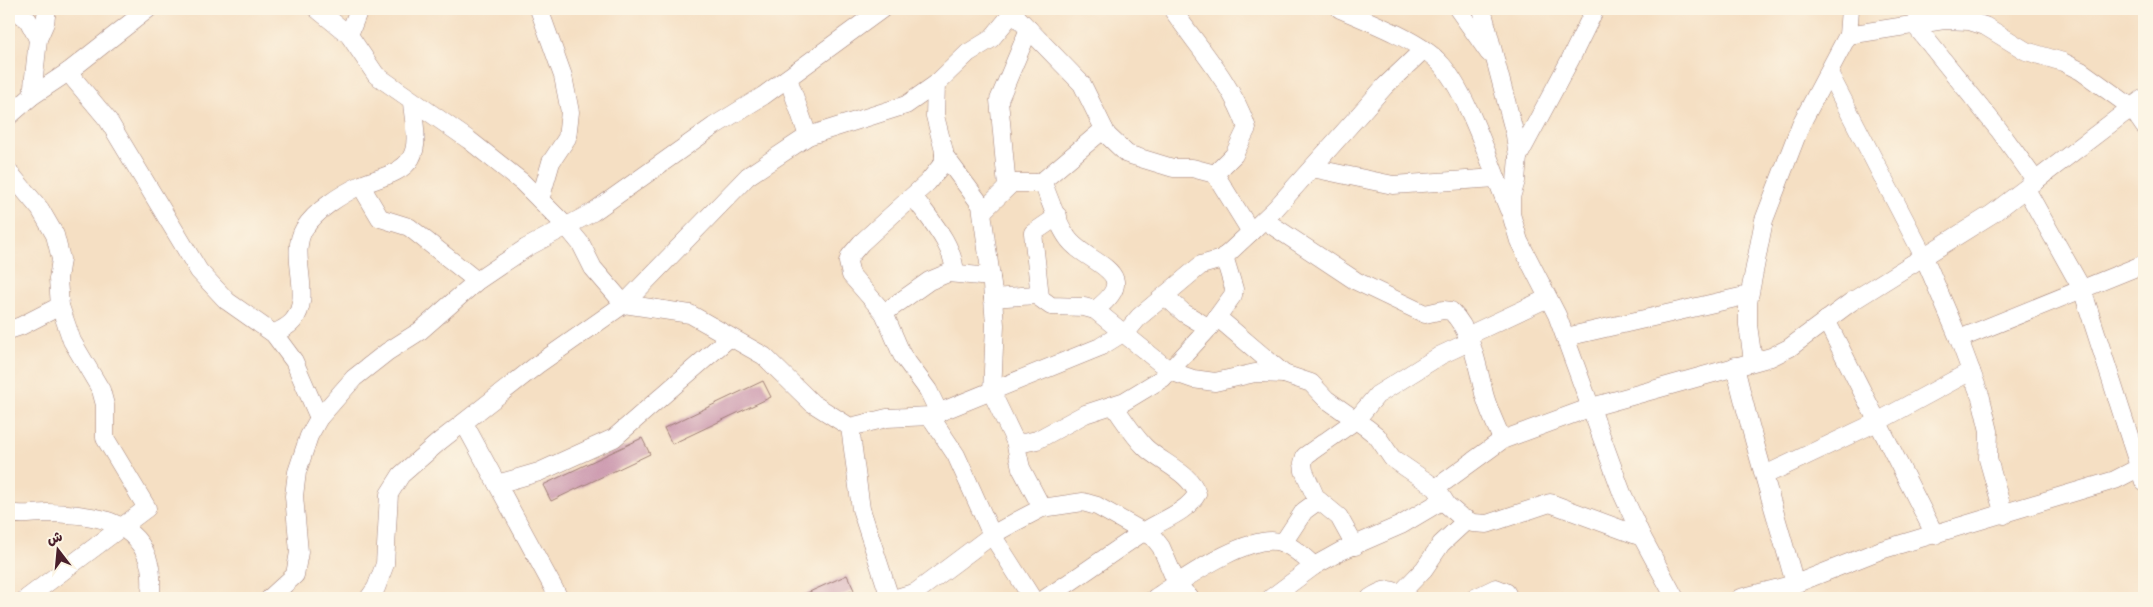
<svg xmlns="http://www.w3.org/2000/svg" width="2153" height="607" font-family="Kalam,'Playpen Sans Arabic',sans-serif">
	<rect width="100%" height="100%" fill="#fcf5e5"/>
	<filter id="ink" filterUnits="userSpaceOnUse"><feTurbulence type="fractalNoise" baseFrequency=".02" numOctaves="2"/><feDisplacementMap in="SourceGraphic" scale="10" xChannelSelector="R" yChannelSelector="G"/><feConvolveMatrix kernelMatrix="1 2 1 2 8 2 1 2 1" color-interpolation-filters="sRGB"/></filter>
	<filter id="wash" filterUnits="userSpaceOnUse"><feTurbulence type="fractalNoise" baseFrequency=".0096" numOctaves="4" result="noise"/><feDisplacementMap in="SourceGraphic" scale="20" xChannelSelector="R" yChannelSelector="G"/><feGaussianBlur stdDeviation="1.12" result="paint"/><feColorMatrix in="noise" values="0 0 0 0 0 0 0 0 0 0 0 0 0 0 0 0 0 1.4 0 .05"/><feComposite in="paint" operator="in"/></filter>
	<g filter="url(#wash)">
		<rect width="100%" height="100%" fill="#f5dfc3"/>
		<g id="blocks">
			<!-- building -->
			<g fill="#ca96ad">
				<path d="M763,381L771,397L672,444L664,428Z"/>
				<path d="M642,438L650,454L551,501L543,485Z"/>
				<path d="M847,575L854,590L837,598H796Z"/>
			</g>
		</g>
	</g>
	<g filter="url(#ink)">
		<use href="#blocks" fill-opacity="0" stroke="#a07f77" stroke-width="1"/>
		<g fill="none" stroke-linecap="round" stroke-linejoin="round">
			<defs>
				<g id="minor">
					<path d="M14,9L28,20L38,39"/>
					<path d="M317,9L349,35L376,75L469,140L522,182L567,227L581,244L593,268L624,304L690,314L764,356L812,403L850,427L887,418L930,416L1100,347L1129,329L1139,317L1201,265L1222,259L1251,232L1276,208L1385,86L1423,50"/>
					<path d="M539,9L563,76L570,112L567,138L551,162L540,200"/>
					<path d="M1172,9C1198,47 1232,83 1247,128L1234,155L1215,174"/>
					<path d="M1340,9C1366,20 1419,41 1438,61C1467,89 1492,170 1509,210"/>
					<path d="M1458,9L1489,53"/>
					<path d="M1482,9L1515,135L1518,157L1516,181L1511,197V214L1519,241L1557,315L1622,493L1642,537L1675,598"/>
					<path d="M1013,13L1082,84L1107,135L1127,154L1173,168H1192L1215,174L1251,232"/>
					<path d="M1914,24L1999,130L2036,181"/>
					<path d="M349,35L359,9"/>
					<path d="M1848,35L1944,20L1969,21L1985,26L2026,51L2063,62L2081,71L2131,107L2144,126"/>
					<path d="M68,72L108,120L199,271L227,301L274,334L294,361L319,418"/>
					<path d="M1829,73L1924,257L1959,339L1981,398L1989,431L1988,459L2004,515"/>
					<path d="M788,78L808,136"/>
					<path d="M936,84L935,116L944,151V162L928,182L861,243L850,256L848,262L851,275L884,313L902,355L928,390L939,413"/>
					<path d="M32,96L68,72L148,9"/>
					<path d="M9,116L32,96L38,39L45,23L47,9"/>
					<path d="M944,155L981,205L992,285L995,325L992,393L1015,441L1021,468L1042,508"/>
					<path d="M1518,157L1570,60L1595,9"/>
					<path d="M1312,168L1393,185L1496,178"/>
					<path d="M9,172L40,209L55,235L61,259L58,279L60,306L72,341L101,390L105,405V438L147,508L27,598"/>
					<path d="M1042,181C1050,199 1056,221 1067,237C1084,264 1147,271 1095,310"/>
					<path d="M361,186L380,218L409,227L477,281"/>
					<path d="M1007,187L999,100L1029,29"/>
					<path d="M2026,189L2082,289L2144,482"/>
					<path d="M913,196C930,220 953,243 955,273"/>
					<path d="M983,211L1012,183H1037L1045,179L1104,129"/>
					<path d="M1264,220L1356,281L1425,314L1443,310L1451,311C1471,331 1477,363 1483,389C1486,406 1496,424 1502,440"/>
					<path d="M1165,296L1184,313L1209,328"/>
					<path d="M1040,297L1033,233L1058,216"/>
					<path d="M993,298L1036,295L1051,306L1084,307L1095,310L1170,371L1193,379L1215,382L1255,373L1284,374"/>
					<path d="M884,313L929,281L948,273L991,277"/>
					<path d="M1217,317L1284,374L1311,383L1326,399L1367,428L1377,436L1392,458L1436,488L1447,505L1461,517L1473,523L1487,524L1550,503L1642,537"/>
					<path d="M1826,320L1935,535"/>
					<path d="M9,330L21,326L60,306"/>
					<path d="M274,334C280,330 288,327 293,321C314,296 288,256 304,229C316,210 342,194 361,185C377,178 402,174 411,158C420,143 413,119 412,102"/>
					<path d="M1467,336L1548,298"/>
					<path d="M1566,337L1749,295"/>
					<path d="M1959,339L2144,264"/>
					<path d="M1753,361L1748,325V303L1764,220L1801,124L1848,35L1850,9"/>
					<path d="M1735,366C1752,440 1775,511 1795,584"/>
					<path d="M930,416L956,455L992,535L1032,598"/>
					<path d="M464,423L559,598"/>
					<path d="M850,427L861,509L890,598"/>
					<path d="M1015,441L1023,443L1037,440L1085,414L1125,401L1163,378L1209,328L1233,295L1234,289L1224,256"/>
					<path d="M1765,475L1877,422L1971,371"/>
					<path d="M497,484L539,472L614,438L730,337"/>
					<path d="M1436,488L1502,440L1592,407L1771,357L1789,348L1851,302L1992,214L2144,98"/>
					<path d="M9,513C21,516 35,513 47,513C90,514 139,518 150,567C152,577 151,588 151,598"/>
					<path d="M1283,543L1304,511L1315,503L1316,498"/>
					<path d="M1355,546L1339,517L1316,498L1304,471L1303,463L1305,456L1356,420L1377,395L1441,355L1469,342"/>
					<path d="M1400,594L1424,569L1441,544L1467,520"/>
					<path d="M270,598L295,575L299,552L294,496L297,472L309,436L319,418L354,378L387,352L420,331L477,281L526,248L593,212L714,126L763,96L882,9"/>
					<path d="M369,598L376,588L385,564L389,494L401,475L440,441L537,365L624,304L748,176L808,136L906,105L936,84L968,53L991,39L1016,9"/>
					<path d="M896,598L916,592L992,535L1017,521L1042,508L1083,502L1097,506L1154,538L1161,547L1177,584L1190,598"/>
					<path d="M1046,598C1079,577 1111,553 1145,531C1162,520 1187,512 1197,494C1191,473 1160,462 1145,447C1133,435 1124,420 1114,406"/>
					<path d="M1155,598C1181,581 1252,530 1283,543C1294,547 1305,558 1314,566"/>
					<path d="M1271,598L1314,566L1341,551L1401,525L1443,500"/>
					<path d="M1370,598C1383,589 1392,586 1404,598"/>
					<path d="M1475,598L1496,588L1506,592L1509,598"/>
					<path d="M1740,598L1795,584L1881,550L2115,480L2144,465"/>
				</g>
			</defs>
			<!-- minor casing -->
			<use href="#minor" stroke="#a07f77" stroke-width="19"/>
			<!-- minor -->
			<use href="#minor" stroke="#fff" stroke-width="18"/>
		</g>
	</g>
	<!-- margin -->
	<rect width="2153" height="607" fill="none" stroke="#fcf5e5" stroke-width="30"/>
	<!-- north arrow -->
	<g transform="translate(58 550) rotate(344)" stroke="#fcf5e5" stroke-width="4" paint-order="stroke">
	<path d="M0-4L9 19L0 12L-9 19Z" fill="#4a1f2b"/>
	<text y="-8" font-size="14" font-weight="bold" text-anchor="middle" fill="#4a1f2b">ش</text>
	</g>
</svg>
